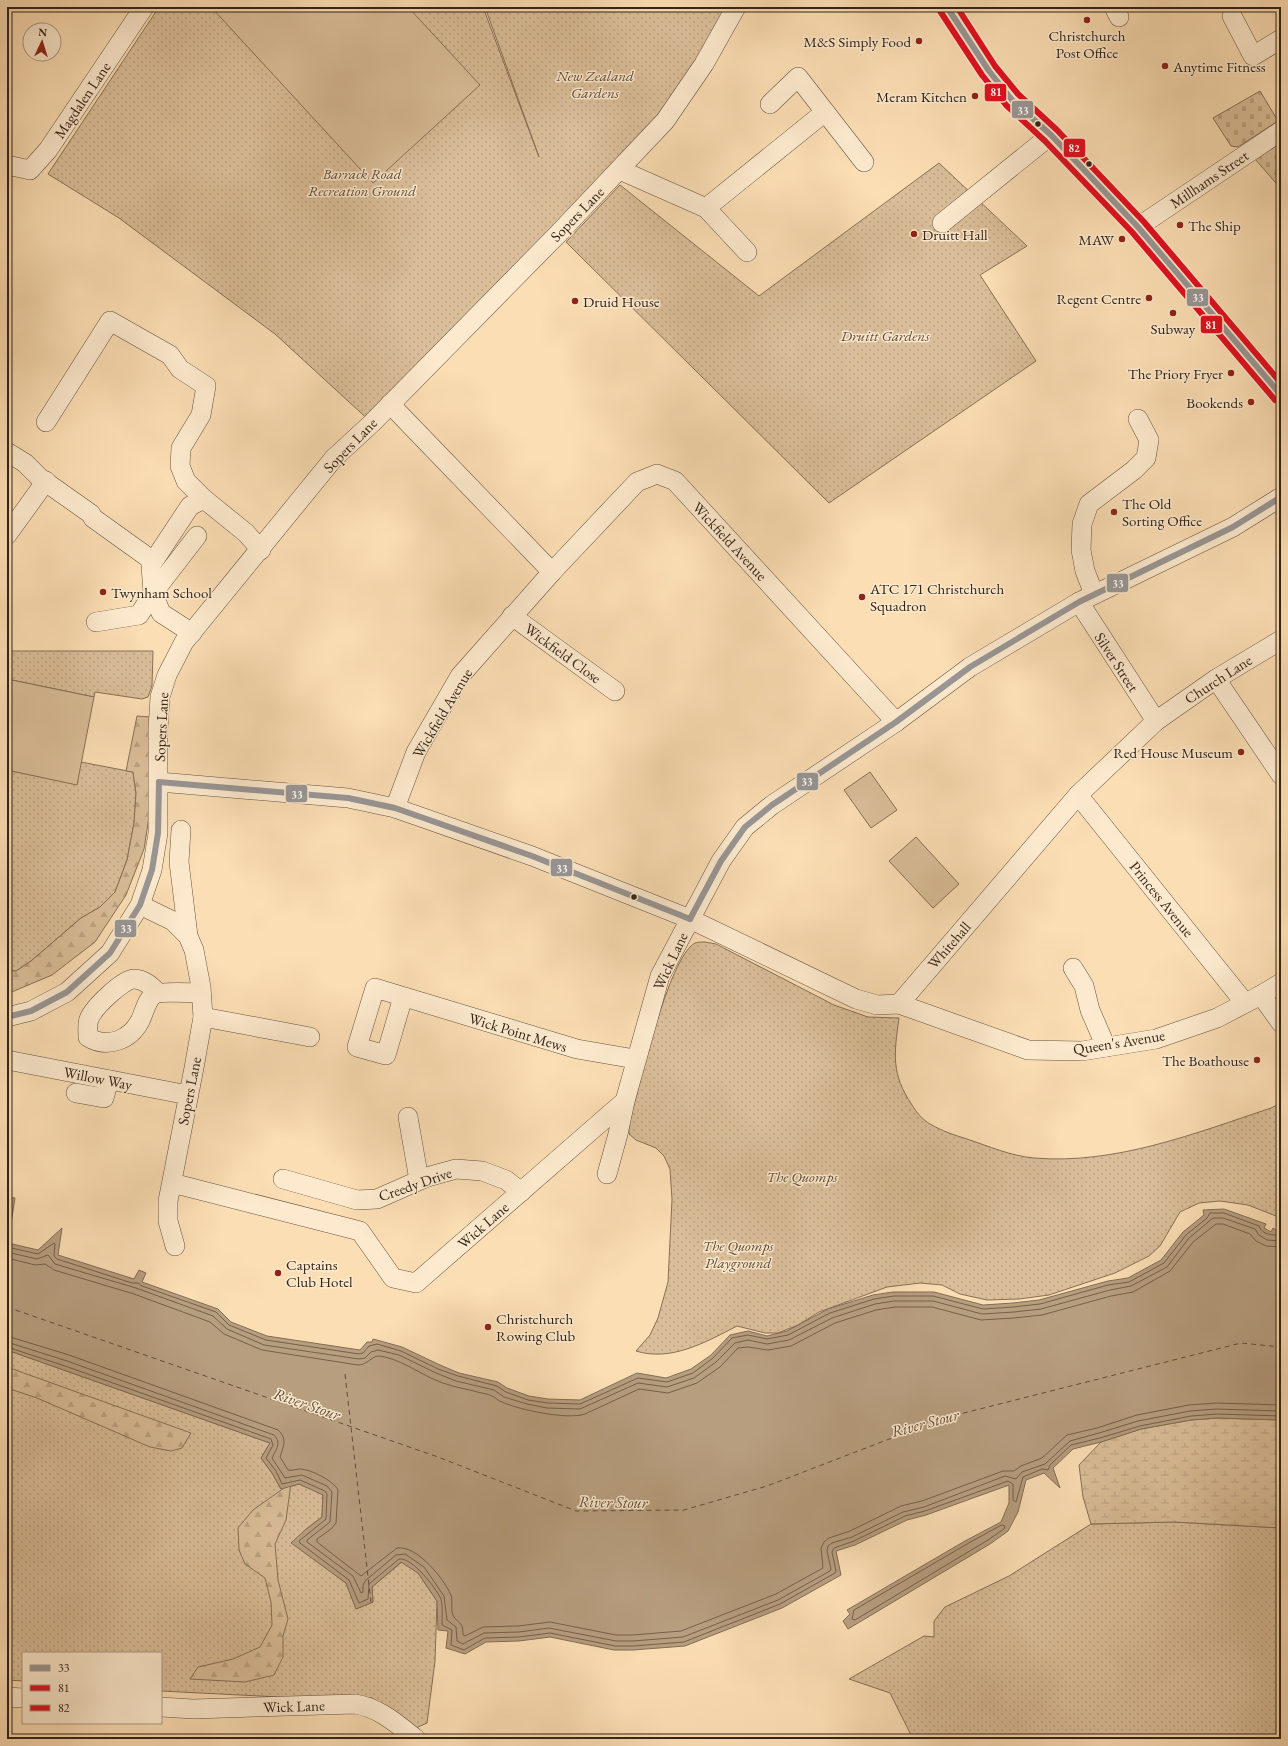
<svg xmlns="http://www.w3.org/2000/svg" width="1288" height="1746" font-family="'EB Garamond',serif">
	<defs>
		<pattern id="grass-dots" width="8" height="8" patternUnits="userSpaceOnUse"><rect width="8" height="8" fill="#dabe99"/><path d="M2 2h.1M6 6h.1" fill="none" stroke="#bca383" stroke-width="1.8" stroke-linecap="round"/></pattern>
		<pattern id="forest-firs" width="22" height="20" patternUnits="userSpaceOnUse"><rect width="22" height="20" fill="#dabe99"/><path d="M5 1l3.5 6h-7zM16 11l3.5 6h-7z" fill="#bca383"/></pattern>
		<pattern id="wetland-marsh" width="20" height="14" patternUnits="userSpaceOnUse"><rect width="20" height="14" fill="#dabe99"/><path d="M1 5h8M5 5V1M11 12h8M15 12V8" fill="none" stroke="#bca383"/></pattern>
		<pattern id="cemetery-stones" width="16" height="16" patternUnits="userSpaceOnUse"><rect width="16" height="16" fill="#dabe99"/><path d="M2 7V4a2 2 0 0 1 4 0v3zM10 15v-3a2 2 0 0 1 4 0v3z" fill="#bca383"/></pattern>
	</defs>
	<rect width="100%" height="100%" fill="#fcdeb4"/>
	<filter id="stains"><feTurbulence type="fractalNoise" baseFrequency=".005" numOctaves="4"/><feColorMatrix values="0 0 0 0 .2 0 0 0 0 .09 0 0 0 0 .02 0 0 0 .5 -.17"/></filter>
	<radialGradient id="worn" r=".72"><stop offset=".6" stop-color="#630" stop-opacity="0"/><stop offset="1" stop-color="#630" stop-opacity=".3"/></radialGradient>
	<!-- grass -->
	<g fill="url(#grass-dots)" stroke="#867058">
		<path d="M159,7H483L539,157L485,7H736L665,121L372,423L275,334L119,218L48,174Z"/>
		<path d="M939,163L1027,246L980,275L1036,361L829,503L566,242L620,185L759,296Z"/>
		<path d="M7,651H153L152,686L148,697L142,699L95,692L94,697L7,679Z"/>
		<path d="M81,762L133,772L136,793L134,823L127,860L115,892L100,907L81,918L31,961L16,971H7V770L76,784Z"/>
		<path d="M705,942L716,944L834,1005L868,1017L899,1018C894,1054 891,1074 912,1105C916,1112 923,1120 930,1124C942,1131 954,1135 967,1139C988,1146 1011,1156 1034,1158C1115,1165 1196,1133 1271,1108L1281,1103V1218L1248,1205L1220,1201L1199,1203L1180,1212L1160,1246L1149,1256L1115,1273L1049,1295L1019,1299L987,1300L960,1294L942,1285L920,1283L887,1287L819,1312L798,1325L778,1333H765L737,1326C706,1342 671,1362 636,1351L650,1335L658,1318L668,1282L672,1199L670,1169L664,1156L656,1148L636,1140L629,1134V1124C638,1091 668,958 695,943C698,942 702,942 705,942Z"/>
		<path d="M7,1350L270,1443L261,1458L272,1473L281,1489L299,1484L323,1494L322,1517L305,1530L292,1543L346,1583L356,1609L373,1602L372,1587L402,1562L418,1573L437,1601L435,1661L427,1723L416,1728L372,1698L326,1696L299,1698L161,1691V1653H23V1681L7,1680Z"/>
		<path d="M1174,1522L1281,1528V1739H913L890,1693L849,1679L924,1636L934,1637V1621L945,1607L1009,1576L1091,1524Z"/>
	</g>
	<!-- forest -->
	<g fill="url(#forest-firs)" stroke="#867058">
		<path d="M137,716L151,717L152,797L144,849L126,895L95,942L52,975L7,994V971H16L31,961L81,918L100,907L115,892L127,860L134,823L136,793L133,772L126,771Z"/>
		<path d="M7,1367L191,1433L182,1448L171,1451L150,1447L37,1398L7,1388Z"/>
		<path d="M291,1483L286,1520L275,1544L278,1580L288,1619L283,1636V1657L274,1675L245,1682L190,1679L198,1667L233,1659L260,1647L272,1625L271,1602L265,1578L245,1564L239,1550L238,1528L253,1510Z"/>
	</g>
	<!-- wetland -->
	<path fill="url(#wetland-marsh)" stroke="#867058" d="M1217,1418L1281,1420V1528L1174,1522L1091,1524L1083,1497L1079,1465L1101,1442L1141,1429L1191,1420Z"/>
	<!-- cemetery -->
	<g fill="url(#cemetery-stones)" stroke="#867058">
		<path d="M1260,91L1278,121L1238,147L1231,146L1213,118Z"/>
		<path d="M1281,143V189L1255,159Z"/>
	</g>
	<!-- pitch -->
	<g fill="#dabe99" stroke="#867058">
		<path d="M211,7H408L480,85L373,183Z"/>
		<path d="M7,679L94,697L77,785L7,770Z"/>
		<path d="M870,772L897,810L871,828L844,790Z"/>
		<path d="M916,837L959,884L933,908L889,861Z"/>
	</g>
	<!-- water -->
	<path fill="#b79e7f" stroke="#826d55" d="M7,1197L15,1198L8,1243L38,1250L62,1228L58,1255L134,1279L139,1270L146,1273L142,1282L218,1309L231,1322L267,1336L360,1350L367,1342H372L373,1339L402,1347L440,1365L459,1373L498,1382L507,1388L529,1396L548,1399L580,1400L637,1373L666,1378L691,1369L711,1355L730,1335L748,1331L767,1336L787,1331L828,1309L873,1295L893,1292H934L983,1305L1013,1303L1039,1300L1108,1281L1128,1278L1161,1260L1183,1232L1204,1215L1203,1210L1224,1209L1266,1224L1264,1228L1271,1232L1273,1228L1281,1233V1420L1217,1418L1191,1420L1141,1429L1101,1442L1073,1449L1053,1468L1060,1488L1044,1473L1026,1480L1018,1512L1008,1531L990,1544L848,1629L843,1621L850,1614L847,1610L965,1541L1001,1522L1009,1503V1485L926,1515L907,1520L855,1545L836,1551L841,1575L782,1608L685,1646L633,1650H614L550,1637L519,1641L486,1642L465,1654L446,1648L448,1631L438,1630L437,1601L418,1573L401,1562L372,1587L373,1602L356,1609L346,1583L291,1543L305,1530L322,1517L323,1495L299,1484L281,1489L272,1473L261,1458L270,1443L7,1350Z"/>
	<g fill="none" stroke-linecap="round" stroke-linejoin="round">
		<!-- shore -->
		<g stroke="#74604b" stroke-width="1">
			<path d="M7,1247L38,1254L54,1243L55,1244L54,1256L57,1259L132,1283H138L142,1286L216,1312L229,1325L266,1340L359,1354L363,1353L369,1346L377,1344L401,1351L438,1369L458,1376L497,1386L506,1392L528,1400L548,1403L580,1404L638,1378L667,1382L693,1373L713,1358L732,1338L748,1335L767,1339L788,1335L830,1313L874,1299L894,1296H933L983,1309L1013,1307L1040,1304L1108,1285L1129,1282L1164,1263L1186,1235L1207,1218L1210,1213H1224L1259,1226C1263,1236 1272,1234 1281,1236"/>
			<path d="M7,1252L37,1259L48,1255L55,1264L136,1288L213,1316L227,1329L264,1345L359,1359L365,1358L371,1352L378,1350L399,1355L436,1373L456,1381L494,1390L504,1397L527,1404L547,1408L580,1409L638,1383L667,1387L694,1378L716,1362L735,1343L748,1340L767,1344L789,1340L832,1318L875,1304L894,1301H933L982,1314L1014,1312L1041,1309L1110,1290L1131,1286L1167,1267L1189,1238L1213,1218H1223L1255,1229L1259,1235L1267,1240L1281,1241"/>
			<path d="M7,1258L35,1265L45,1264L54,1270L134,1294L210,1322L224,1334L262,1350L358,1365C368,1365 372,1355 380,1356C399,1359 416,1371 433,1379C446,1385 460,1388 474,1391C479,1393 486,1393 492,1396C495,1397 498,1401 502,1402C520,1410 567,1420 585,1414L639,1389L668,1393L697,1383L720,1367L738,1348L748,1347L768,1350L791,1346L835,1323L876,1310L895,1307H932L981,1320L1014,1318L1042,1315L1111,1296L1133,1292L1170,1271L1193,1242L1216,1224H1223L1250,1234L1256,1241L1266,1246L1281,1247"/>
			<path d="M7,1336L69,1355L278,1430C288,1439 283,1447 280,1457L288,1470C292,1471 296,1469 300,1469C310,1469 334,1481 338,1490L336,1523L331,1529L317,1539V1542L361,1576L397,1548C417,1545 444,1579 451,1595C453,1601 450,1612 454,1617C460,1625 463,1622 463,1635L465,1636L483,1627L518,1626L550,1622L616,1635H633L681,1631L776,1594L823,1568L821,1548L824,1542L829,1538L850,1531L901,1506L922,1501L1003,1471H1014L1021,1466L1042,1458L1067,1435L1097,1428L1137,1415L1189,1405L1216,1403L1281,1405"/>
			<path d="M7,1342L67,1361L274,1435C282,1443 276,1449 272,1458L285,1478L302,1475L327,1486L332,1492L330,1522L307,1540V1542L353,1576L361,1593L363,1592V1585L366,1580L396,1555L405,1554L424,1567L444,1596L447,1620L456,1627L457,1641L463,1644L484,1633L519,1632L549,1628L616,1641H633L683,1637L778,1600L830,1571L831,1569L827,1551L828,1546L832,1543L852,1537L903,1512L924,1507L1005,1476L1016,1479L1022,1472L1045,1464L1070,1441L1099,1433L1138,1421L1190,1411L1216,1409L1281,1411"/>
			<path d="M7,1347L65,1366L271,1439L273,1445L266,1458L276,1471L282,1484L300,1480L325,1491L327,1494L326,1519L299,1541L300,1543L349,1580L359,1603L368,1599L369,1584L399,1559C412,1557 436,1588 441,1599C443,1606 442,1617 442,1625L452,1630L451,1645L464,1650L485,1638L519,1637L550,1633L615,1646H633L684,1642L780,1604L835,1573L836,1571L832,1552L834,1548L854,1541L905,1516L925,1511L1008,1481L1013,1484V1500L1016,1502L1023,1477L1042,1469L1048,1470L1050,1465L1071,1445L1100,1438L1140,1426L1191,1416L1217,1414L1281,1416"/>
			<path d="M1002,1525L1005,1526L1004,1529L988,1540L855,1620L852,1619L854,1610L967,1544Z"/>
		</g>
		<!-- ferry -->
		<g stroke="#614e3b" stroke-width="1" stroke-dasharray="5 4" stroke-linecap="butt">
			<path d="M7,1307L438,1457L576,1511L684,1510L767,1486L944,1418L1241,1343L1281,1347"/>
			<path d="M345,1374L371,1603"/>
		</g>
		<defs>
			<g id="minor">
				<path d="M947,7L989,71L1012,100L1051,135L1138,227L1281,395"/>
				<path d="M1114,7L1119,17"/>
				<path d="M1232,16L1253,56L1281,39"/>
				<path d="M770,104L798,77L864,162"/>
				<path d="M7,165L30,170L48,150L144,7"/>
				<path d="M620,170L706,208L747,252"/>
				<path d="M706,208L825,112"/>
				<path d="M942,223L1051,135"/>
				<path d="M1138,227L1281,131"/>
				<path d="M390,404L552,572"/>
				<path d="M46,422L110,321L170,355L180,369L206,386L201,415L181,448L180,466L186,481L204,499L246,533L261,550"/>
				<path d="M7,452L25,463L40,478L91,514L93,518L153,561"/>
				<path d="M7,535L46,481"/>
				<path d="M1094,594L1085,571L1081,550L1082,524L1089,504L1134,470L1146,458L1149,440L1138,419"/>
				<path d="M1079,602L1156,721"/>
				<path d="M512,616L615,691"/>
				<path d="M96,622L139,615L153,593L197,536"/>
				<path d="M192,633L161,613L153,593L151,565L190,506L204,499"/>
				<path d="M1216,679L1281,775"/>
				<path d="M159,782L348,798L395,808L532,856L690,919L856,999L877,1005L899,1004L1028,1050L1082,1051L1156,1039L1217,1018L1261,995L1281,983"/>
				<path d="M1078,795L1245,1003"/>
				<path d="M395,808L416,752L460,676L552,572L637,482L657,474L675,481L896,722"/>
				<path d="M140,905L173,921L188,936"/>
				<path d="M1073,968L1084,986L1090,1010L1106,1047"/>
				<path d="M158,993C151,986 144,979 134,979C123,979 93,1008 89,1019C87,1024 88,1032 88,1037C107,1049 130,1040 140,1021C144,1013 147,998 155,994C161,991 193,993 201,993"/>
				<path d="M1261,995L1281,1023"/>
				<path d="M403,997L386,1055L357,1047L375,988L577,1049L635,1059"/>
				<path d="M899,1004L1078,795L1156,721L1216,679L1281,640"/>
				<path d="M7,1017L31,1011L67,992L110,953L140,905L152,870L158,833V729L160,697L167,675L184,642L334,458L372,423L558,234L665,121L704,64L736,7"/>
				<path d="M203,1017L310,1037"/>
				<path d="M7,1060L188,1095"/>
				<path d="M76,1093L104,1098L109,1080"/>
				<path d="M408,1117L419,1180"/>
				<path d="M607,1174L618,1134L625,1101"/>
				<path d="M283,1179L357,1200L377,1199L427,1177L456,1169L482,1171L506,1180L521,1192"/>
				<path d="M172,1183L360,1231L393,1278L416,1283L625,1101L660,976L721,861L745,827L772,805L896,722L970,667L1079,602L1233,527L1281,497"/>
				<path d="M175,1246L168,1221V1201L194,1068L203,1017L201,987L194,950L188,936L179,862L181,830"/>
				<path d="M7,1697L23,1698"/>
				<path d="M161,1707L193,1709L355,1704C380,1708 397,1724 416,1739"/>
			</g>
		</defs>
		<!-- minor casing -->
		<use href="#minor" stroke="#64523e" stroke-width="20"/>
		<!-- minor -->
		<use href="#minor" stroke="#fdeace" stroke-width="19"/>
		<defs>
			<g id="bus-1">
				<path d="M947,7L989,71L1012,100L1051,135L1138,227L1281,395"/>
				<path d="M159,782L348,798L395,808L532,856L690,919"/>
				<path d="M690,919L721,861L745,827L772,805L896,722L970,667L1079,602L1233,527L1281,497"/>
				<path d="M7,1017L31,1011L67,992L110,953L140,905L152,870L158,833L159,782"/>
			</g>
			<path id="bus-2" d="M940,11L982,75L1006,105L1045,141L1132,232L1275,400"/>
			<path id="bus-3" d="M957,7L995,66L1018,94L1057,130L1144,222L1281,383"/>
		</defs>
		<!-- bus-1 casing -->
		<use href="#bus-1" stroke="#fdeace" stroke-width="9"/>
		<!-- bus-2 casing -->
		<use href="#bus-2" stroke="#fdeace" stroke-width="9"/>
		<!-- bus-3 casing -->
		<use href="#bus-3" stroke="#fdeace" stroke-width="9"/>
		<!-- bus-1 -->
		<use href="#bus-1" stroke="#989695" stroke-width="6"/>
		<!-- bus-2 -->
		<use href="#bus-2" stroke="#e01021" stroke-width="6"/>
		<!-- bus-3 -->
		<use href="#bus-3" stroke="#e01021" stroke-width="6"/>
	</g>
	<!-- markers -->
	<g fill="#8f2418" stroke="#fdeace" stroke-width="1.5">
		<circle cx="1087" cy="20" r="4"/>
		<circle cx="919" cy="41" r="4"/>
		<circle cx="1165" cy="66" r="4"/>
		<circle cx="975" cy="96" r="4"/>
		<circle cx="1180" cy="225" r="4"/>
		<circle cx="914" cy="234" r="4"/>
		<circle cx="1122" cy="239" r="4"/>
		<circle cx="1149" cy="298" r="4"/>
		<circle cx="575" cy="301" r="4"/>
		<circle cx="1173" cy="313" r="4"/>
		<circle cx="1231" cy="373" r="4"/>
		<circle cx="1251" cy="402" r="4"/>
		<circle cx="1114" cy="512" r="4"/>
		<circle cx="103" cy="592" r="4"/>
		<circle cx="862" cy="597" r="4"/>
		<circle cx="1241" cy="752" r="4"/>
		<circle cx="1257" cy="1060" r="4"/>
		<circle cx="278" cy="1273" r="4"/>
		<circle cx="488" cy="1327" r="4"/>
	</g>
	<g fill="#322317" stroke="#fdeace" stroke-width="1.5">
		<circle cx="1038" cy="124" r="3.5"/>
		<circle cx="1089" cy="164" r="3.5"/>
		<circle cx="634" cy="897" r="3.5"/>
	</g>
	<g text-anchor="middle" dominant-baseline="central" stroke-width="3" stroke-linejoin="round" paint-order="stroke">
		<!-- poi labels -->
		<g font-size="15" fill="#322317" stroke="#fdeace" text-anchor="start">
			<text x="1087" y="35" text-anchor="middle">Christchurch<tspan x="1087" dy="17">Post Office</tspan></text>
			<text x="911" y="41" text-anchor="end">M&amp;S Simply Food</text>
			<text x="1173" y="66">Anytime Fitness</text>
			<text x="967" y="96" text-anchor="end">Meram Kitchen</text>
			<text x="1188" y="225">The Ship</text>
			<text x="922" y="234">Druitt Hall</text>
			<text x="1114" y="239" text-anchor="end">MAW</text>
			<text x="1141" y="298" text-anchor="end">Regent Centre</text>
			<text x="583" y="301">Druid House</text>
			<text x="1173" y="328" text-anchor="middle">Subway</text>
			<text x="1223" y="373" text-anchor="end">The Priory Fryer</text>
			<text x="1243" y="402" text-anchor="end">Bookends</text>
			<text x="1122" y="503">The Old<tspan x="1122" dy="17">Sorting Office</tspan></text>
			<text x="870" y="588">ATC 171 Christchurch<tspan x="870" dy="17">Squadron</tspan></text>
			<text x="111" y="592">Twynham School</text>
			<text x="1233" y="752" text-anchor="end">Red House Museum</text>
			<text x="1249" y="1060" text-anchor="end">The Boathouse</text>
			<text x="286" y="1264">Captains<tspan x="286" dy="17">Club Hotel</tspan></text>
			<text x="496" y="1318">Christchurch<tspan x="496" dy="17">Rowing Club</tspan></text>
		</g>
		<!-- park labels -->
		<g font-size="15" font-style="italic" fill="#5c4a38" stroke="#fdeace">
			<text x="595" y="75">New Zealand<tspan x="595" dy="17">Gardens</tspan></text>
			<text x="362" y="173">Barrack Road<tspan x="362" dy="17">Recreation Ground</tspan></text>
			<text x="885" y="335">Druitt Gardens</text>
			<text x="802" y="1176">The Quomps</text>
			<text x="738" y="1245">The Quomps<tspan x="738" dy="17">Playground</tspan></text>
		</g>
		<!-- street labels -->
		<g font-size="15" fill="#322317" stroke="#fdeace">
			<text transform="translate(82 100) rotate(-56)">Magdalen Lane</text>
			<text transform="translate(1209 179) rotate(-34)">Millhams Street</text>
			<text transform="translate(577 214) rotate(-46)">Sopers Lane</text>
			<text transform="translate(350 445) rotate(-46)">Sopers Lane</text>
			<text transform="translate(730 541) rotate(47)">Wickfield Avenue</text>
			<text transform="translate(563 653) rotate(36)">Wickfield Close</text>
			<text transform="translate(1117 662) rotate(57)">Silver Street</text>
			<text transform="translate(1218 679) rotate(-33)">Church Lane</text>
			<text transform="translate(442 713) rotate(-59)">Wickfield Avenue</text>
			<text transform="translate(161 727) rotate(-87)">Sopers Lane</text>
			<text transform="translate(1162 899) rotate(51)">Princess Avenue</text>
			<text transform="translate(949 945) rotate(-49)">Whitehall</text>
			<text transform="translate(670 961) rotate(-65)">Wick Lane</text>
			<text transform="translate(518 1032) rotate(17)">Wick Point Mews</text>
			<text transform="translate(1119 1042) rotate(-9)">Queen's Avenue</text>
			<text transform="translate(98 1078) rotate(11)">Willow Way</text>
			<text transform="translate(189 1091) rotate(-79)">Sopers Lane</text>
			<text transform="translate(415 1184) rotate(-19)">Creedy Drive</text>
			<text transform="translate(483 1225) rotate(-41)">Wick Lane</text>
			<text transform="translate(294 1706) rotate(-2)">Wick Lane</text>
		</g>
		<!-- water labels -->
		<g font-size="16" font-style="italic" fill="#614e3b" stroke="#fdeace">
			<text transform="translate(307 1404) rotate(19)">River Stour</text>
			<text transform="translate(925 1423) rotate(-15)">River Stour</text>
			<text transform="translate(613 1502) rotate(1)">River Stour</text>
		</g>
	</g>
	<g stroke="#fdeace" stroke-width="1.5">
		<rect x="984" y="83" width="23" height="19" rx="4" fill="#e01021"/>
		<rect x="1011" y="100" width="23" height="19" rx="4" fill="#989695"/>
		<rect x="1063" y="138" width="23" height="20" rx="4" fill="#e01021"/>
		<rect x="1186" y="288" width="23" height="19" rx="4" fill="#989695"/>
		<rect x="1200" y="315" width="23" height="19" rx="4" fill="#e01021"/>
		<rect x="1106" y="573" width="23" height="20" rx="4" fill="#989695"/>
		<rect x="796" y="772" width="23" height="19" rx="4" fill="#989695"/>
		<rect x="285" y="784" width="23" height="19" rx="4" fill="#989695"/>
		<rect x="550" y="858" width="23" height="19" rx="4" fill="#989695"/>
		<rect x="114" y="919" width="23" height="19" rx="4" fill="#989695"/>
	</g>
	<g font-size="11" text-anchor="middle" font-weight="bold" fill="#fff">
		<text x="996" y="96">81</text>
		<text x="1023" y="114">33</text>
		<text x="1074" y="152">82</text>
		<text x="1198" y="301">33</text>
		<text x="1211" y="329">81</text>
		<text x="1118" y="587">33</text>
		<text x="807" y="785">33</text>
		<text x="297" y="798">33</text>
		<text x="562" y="872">33</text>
		<text x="126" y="932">33</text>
	</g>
	<!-- margin -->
	<rect width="1288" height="1746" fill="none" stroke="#fcdeb4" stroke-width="24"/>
	<rect x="8" y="8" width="1272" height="1730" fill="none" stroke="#322317" stroke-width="2"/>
	<rect x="12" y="12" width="1264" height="1722" fill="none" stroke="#322317"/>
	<!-- legend -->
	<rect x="22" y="1652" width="140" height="72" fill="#fdeace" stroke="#ac9a85"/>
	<rect x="30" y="1665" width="20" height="6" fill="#989695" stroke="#ac9a85"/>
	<text x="58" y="1672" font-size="12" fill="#322317">33</text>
	<rect x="30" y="1685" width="20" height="6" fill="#e01021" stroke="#ac9a85"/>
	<text x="58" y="1692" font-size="12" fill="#322317">81</text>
	<rect x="30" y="1705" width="20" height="6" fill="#e01021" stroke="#ac9a85"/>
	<text x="58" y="1712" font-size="12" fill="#322317">82</text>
	<!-- north arrow -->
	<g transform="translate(42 42) rotate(4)"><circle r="19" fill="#fdeace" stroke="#ac9a85"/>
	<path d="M0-3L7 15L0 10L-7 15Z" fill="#8f2418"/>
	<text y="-6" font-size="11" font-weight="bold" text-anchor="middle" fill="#322317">N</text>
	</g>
	<rect width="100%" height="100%" filter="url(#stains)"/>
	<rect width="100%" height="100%" fill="url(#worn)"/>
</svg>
